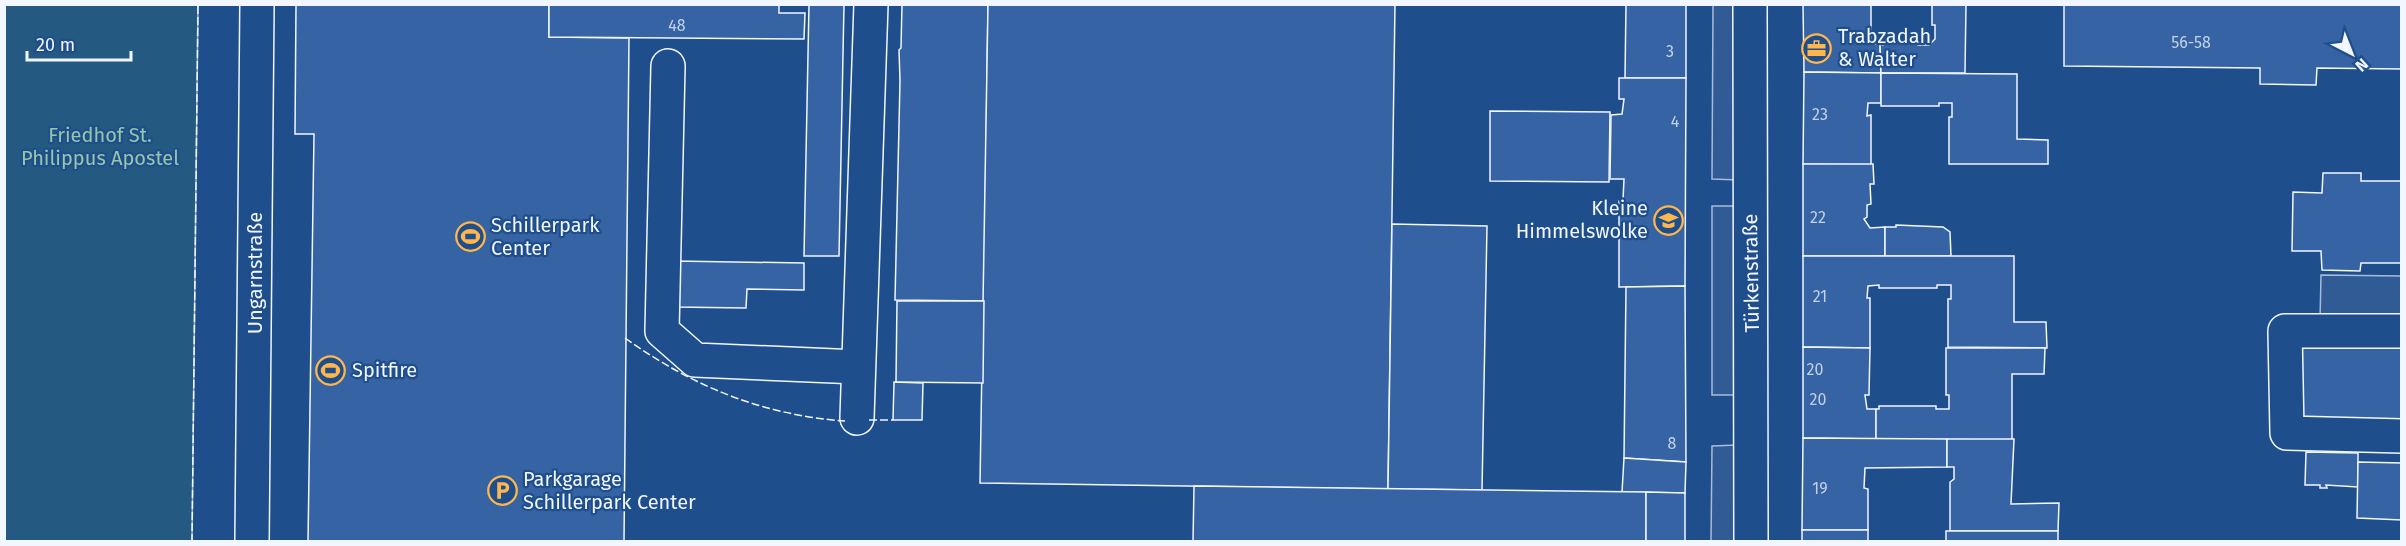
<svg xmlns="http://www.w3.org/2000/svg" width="2406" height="546" font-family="'Fira Sans',sans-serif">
	<rect width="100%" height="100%" fill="#1f4e8c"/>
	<!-- green -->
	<path fill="#245a82" stroke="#a8bbd7" stroke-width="1.5" d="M4,5H198L192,541H5Z"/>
	<!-- parking -->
	<g fill="#305b95" stroke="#a8bbd7" stroke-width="1.5">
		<path d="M1713,5H1739V180L1712,179Z"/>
		<rect x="1712" y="206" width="26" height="189"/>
		<path d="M2321,275L2401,276V321H2320Z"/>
		<path d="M1738,445L1737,541L1711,542L1712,446Z"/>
	</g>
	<!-- building -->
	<g fill="#3563a3" stroke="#f2f6ff" stroke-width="1.5">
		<path d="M296,4H549V37L629,38L624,542H308L314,134H295Z"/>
		<path d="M549,4H779V13H805L804,39L549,37Z"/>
		<path d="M809,4H844L839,256H804Z"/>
		<path d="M902,4H988L984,301L895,300L900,81L899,50L901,48Z"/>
		<path d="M988,4H1395L1388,489L980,483Z"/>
		<path d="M1626,4H1686V78H1625Z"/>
		<path d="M1803,4H1871V44H1880L1881,73L1804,72Z"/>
		<path d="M1932,4H1966L1965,73H1881L1880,44L1883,45L1884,41H1917L1918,45H1929L1935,39V25H1932Z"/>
		<path d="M2064,4H2402V69L2317,68L2316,85L2260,84V68L2064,66Z"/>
		<path d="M1804,72L1881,73V103H1868L1867,116L1871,115V165L1803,164Z"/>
		<path d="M1881,73L2017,74V139L2048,140V164H1949V117H1952V103H1939V106H1881Z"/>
		<path d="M1619,78H1686L1685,286L1619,287V201L1623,200L1624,179H1610L1611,115L1622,114L1624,99H1619Z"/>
		<path d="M1490,111L1610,112L1609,182L1490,181Z"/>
		<path d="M1803,164H1873L1874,184H1870L1871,204L1867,205V217L1864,219L1870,228L1885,227V256H1803Z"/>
		<path d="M2323,173H2361V181H2402V263H2361L2360,271L2322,270L2321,251H2292L2293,192L2322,193Z"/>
		<path d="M1392,224L1487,226L1482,490L1388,489Z"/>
		<path d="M1896,225L1943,227L1950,232L1951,256H1885V227H1896Z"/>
		<path d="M1803,256H2014V322H2046L2047,348L1948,347V299H1951V285H1937V288H1879V285L1868,286L1867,298H1870V348L1803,347Z"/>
		<path d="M675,261L804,263V290L747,289L746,308L674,307Z"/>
		<path d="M1685,286L1686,462L1624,458L1626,287Z"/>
		<path d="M897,301H984L983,383L896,382Z"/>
		<path d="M2302,344L2402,346V420L2301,421Z"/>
		<path d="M1803,347L1870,348L1869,395H1865L1867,409H1876V439L1803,438Z"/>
		<path d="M1946,348H2045L2044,374H2012V440L1876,439V409H1879V406H1936V409H1949V395H1946Z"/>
		<path d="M894,382L923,383L922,420H893Z"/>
		<path d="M1803,438L1947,439V467L1865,468L1864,488L1868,489V530H1802Z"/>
		<path d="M1947,439H2014L2011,504L2059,503L2058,531H1950V482L1954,479V467H1947Z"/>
		<path d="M2306,452L2358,453V487L2326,485L2327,488H2320V485H2305Z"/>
		<path d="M1624,458L1686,462L1685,493L1622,492Z"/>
		<path d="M2358,462L2402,463V520L2357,518Z"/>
		<path d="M1194,486L1646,492V542H1193Z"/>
		<path d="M1646,492L1685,493V542H1646Z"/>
		<rect x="1802" y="530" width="66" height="12"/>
		<rect x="1946" y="531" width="112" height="11"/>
	</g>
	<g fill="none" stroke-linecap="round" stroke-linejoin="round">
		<defs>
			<g id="minor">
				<path d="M1750,4L1751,542"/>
				<path d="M668,66L662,331L695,360L858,367"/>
				<path d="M2402,331H2285L2287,433L2402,436"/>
				<path d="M857,418L871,4"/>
				<path d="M252,542L257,4"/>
			</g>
		</defs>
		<!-- minor casing -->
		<use href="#minor" stroke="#f2f6ff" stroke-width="36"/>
		<!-- minor -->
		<use href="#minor" stroke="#1f4e8c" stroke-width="33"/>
		<!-- fence -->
		<g stroke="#f2f6ff" stroke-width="1.5" stroke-dasharray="8 3" stroke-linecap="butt">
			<path d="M625,338C692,386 762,415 845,421"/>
			<path d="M869,420H893"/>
			<path d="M192,542L198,4"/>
		</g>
	</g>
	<!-- icons -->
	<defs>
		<symbol id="office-ring" viewBox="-11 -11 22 22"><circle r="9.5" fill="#1f4e8c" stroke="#ffb74d" stroke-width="1.5"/><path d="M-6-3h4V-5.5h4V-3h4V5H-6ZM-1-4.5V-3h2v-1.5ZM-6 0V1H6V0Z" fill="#ffb74d"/></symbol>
		<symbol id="school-ring" viewBox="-11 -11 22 22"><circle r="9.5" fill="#1f4e8c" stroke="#ffb74d" stroke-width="1.5"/><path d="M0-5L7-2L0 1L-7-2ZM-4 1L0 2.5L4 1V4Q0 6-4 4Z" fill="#ffb74d"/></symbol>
		<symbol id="stadium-ring" viewBox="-11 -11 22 22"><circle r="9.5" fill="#1f4e8c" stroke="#ffb74d" stroke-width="1.5"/><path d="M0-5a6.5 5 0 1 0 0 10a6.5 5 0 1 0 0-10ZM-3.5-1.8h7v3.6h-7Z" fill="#ffb74d"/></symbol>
		<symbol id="parking-ring" viewBox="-11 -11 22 22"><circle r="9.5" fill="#1f4e8c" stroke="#ffb74d" stroke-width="1.5"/><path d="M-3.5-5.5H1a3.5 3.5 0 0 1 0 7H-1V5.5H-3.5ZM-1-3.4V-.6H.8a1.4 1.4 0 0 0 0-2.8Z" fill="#ffb74d"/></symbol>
	</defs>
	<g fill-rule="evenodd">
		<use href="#office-ring" x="1800" y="32" width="33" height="33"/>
		<use href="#school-ring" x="1652" y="204" width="33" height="33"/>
		<use href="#stadium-ring" x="454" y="220" width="33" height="33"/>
		<use href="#stadium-ring" x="314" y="354" width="33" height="33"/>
		<use href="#parking-ring" x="486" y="474" width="33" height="33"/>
	</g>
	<g text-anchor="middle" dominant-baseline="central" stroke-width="4.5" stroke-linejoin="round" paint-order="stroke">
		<!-- number labels -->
		<g font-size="16" fill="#c3d1e8">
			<text x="677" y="25">48</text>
			<text x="2191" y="42">56-58</text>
			<text x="1670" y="51">3</text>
			<text x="1820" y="114">23</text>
			<text x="1675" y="121">4</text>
			<text x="1818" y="217">22</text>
			<text x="1820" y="296">21</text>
			<text x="1815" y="369">20</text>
			<text x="1818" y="399">20</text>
			<text x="1672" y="443">8</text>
			<text x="1820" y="488">19</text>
		</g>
		<!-- poi labels -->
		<g font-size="20" fill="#f2f6ff" stroke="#1f4e8c" text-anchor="start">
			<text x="1838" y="36">Trabzadah<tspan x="1838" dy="23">&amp; Walter</tspan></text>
			<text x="1648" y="208" text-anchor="end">Kleine<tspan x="1648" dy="23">Himmelswolke</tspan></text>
			<text x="491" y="225">Schillerpark<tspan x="491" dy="23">Center</tspan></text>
			<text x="352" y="370">Spitfire</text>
			<text x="523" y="479">Parkgarage<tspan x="523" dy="23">Schillerpark Center</tspan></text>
		</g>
		<!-- park labels -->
		<g font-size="20" fill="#97c8a6" stroke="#1f4e8c">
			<text x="100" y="135">Friedhof St.<tspan x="100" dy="23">Philippus Apostel</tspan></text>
		</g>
		<!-- street labels -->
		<g font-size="20" fill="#f2f6ff" stroke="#1f4e8c">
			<text transform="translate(255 273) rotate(-90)">Ungarnstraße</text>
			<text transform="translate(1751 273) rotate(-91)">Türkenstraße</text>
		</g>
	</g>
	<!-- border -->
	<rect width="2406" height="546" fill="none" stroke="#f2f6ff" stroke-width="12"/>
	<!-- north arrow -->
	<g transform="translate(2352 54) rotate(138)" stroke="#1f4e8c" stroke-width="4.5" paint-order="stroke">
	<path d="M0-4.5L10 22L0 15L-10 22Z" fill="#f2f6ff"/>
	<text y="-9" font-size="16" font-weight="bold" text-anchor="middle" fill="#f2f6ff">N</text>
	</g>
	<!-- scale -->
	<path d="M27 51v9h104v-9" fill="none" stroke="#f2f6ff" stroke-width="3"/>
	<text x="36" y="51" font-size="18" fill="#f2f6ff" stroke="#1f4e8c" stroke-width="4.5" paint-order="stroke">20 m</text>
</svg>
